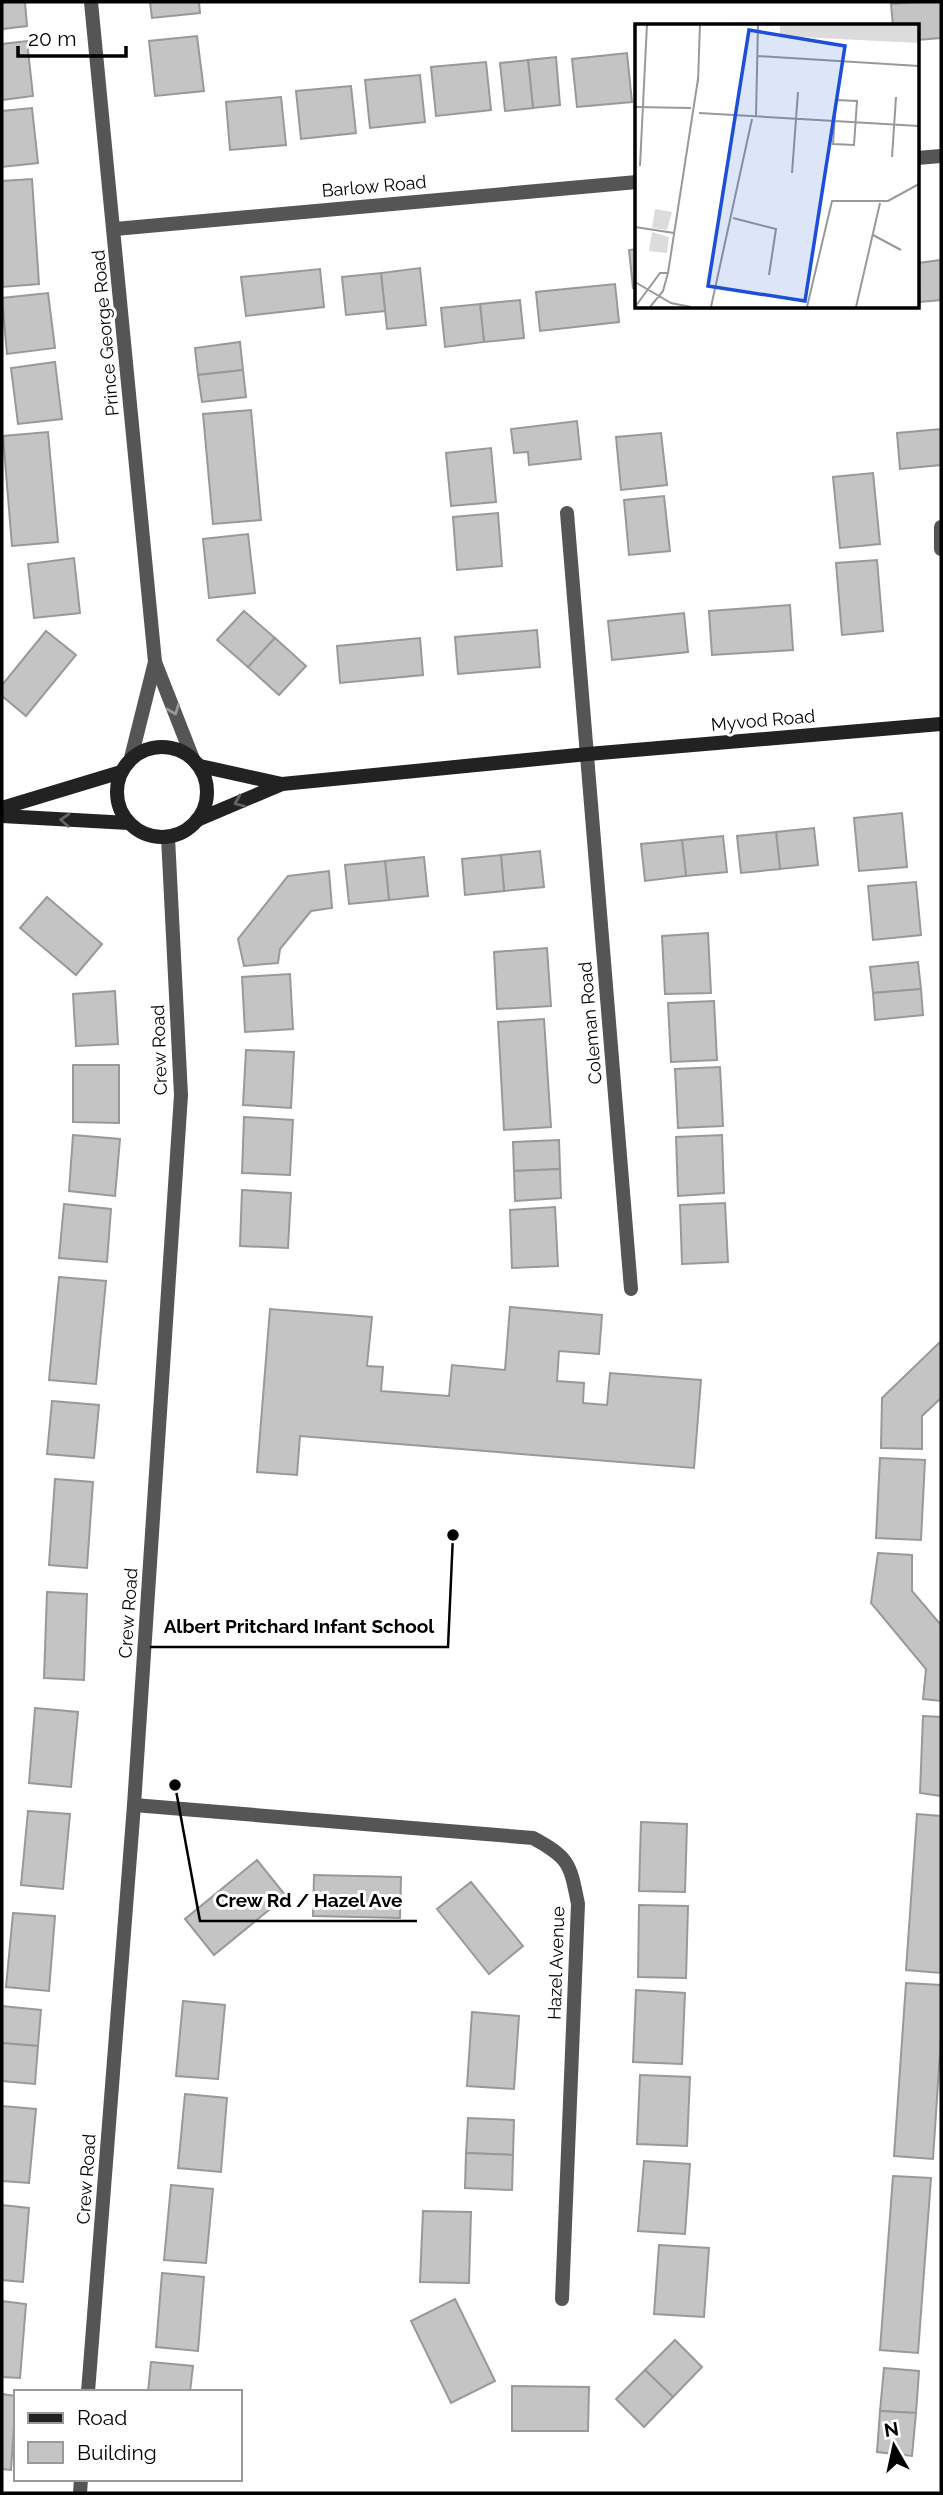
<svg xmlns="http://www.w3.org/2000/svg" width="943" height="2495" font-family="Raleway,sans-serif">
	<rect width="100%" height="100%" fill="#fff"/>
	<!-- building -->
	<g fill="#c4c4c4" stroke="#999" stroke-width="2">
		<path d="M2,2H25L27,26L2,29Z"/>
		<path d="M150,2H199L200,13L152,18Z"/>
		<path d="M916,2H941V38L917,40V26H893L891,4Z"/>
		<path d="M197,36L204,91L155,96L149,41Z"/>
		<path d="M27,41L33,96L2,100V44Z"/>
		<path d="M627,53L632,102L577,107L572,59Z"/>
		<path d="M556,57L560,105L533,108L528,60Z"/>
		<path d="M528,60L533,108L505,111L500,63Z"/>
		<path d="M486,62L491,110L436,116L431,67Z"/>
		<path d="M420,75L425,122L370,128L365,80Z"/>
		<path d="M351,86L356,133L301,139L296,91Z"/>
		<path d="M281,97L286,145L230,150L226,102Z"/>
		<path d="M32,108L38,163L2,167V111Z"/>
		<path d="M32,179L39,284L2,287V181Z"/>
		<path d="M637,249V288H633L629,250Z"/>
		<path d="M941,260V300L920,302L917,263Z"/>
		<path d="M420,268L426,325L387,329L381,273Z"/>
		<path d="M320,269L324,307L246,316L241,277Z"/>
		<path d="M381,273L385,311L346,315L342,277Z"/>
		<path d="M615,284L619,322L540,331L536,292Z"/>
		<path d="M48,293L55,348L7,354L2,298Z"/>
		<path d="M520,300L524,338L484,342L480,304Z"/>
		<path d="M480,304L484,342L445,347L441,308Z"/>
		<path d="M240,342L243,370L198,375L195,348Z"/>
		<path d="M55,362L62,419L18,424L11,368Z"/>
		<path d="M243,370L246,397L202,402L198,375Z"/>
		<path d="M251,410L261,520L213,524L203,414Z"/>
		<path d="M577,421L581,459L529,465L528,452L514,453L511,429Z"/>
		<path d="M941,429V465L900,469L897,433Z"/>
		<path d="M48,432L58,542L12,546L3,436Z"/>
		<path d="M661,433L667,485L621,490L616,437Z"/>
		<path d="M491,448L496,502L451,506L446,453Z"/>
		<path d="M873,473L880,544L840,548L833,477Z"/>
		<path d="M664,496L670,551L629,555L624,500Z"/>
		<path d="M498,513L502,566L457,570L453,517Z"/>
		<path d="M248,534L255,593L209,598L203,539Z"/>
		<path d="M74,558L80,613L34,618L28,564Z"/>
		<path d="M877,560L883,631L842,635L836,563Z"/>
		<path d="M790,605L793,650L712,655L709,611Z"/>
		<path d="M244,611L275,638L248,667L217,640Z"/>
		<path d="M684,613L688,652L612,660L608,621Z"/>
		<path d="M537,630L540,667L458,674L455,637Z"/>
		<path d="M46,631L76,655L26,716L2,696V685Z"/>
		<path d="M275,638L306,666L279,695L248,667Z"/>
		<path d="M420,638L423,675L340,683L337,646Z"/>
		<path d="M902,813L907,867L859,871L854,818Z"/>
		<path d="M814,828L818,865L780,869L776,832Z"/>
		<path d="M776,832L780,869L741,873L737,836Z"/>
		<path d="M723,836L727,872L686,876L682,840Z"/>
		<path d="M682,840L686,876L645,881L641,844Z"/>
		<path d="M540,851L544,887L504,891L501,855Z"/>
		<path d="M501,855L504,891L465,895L462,859Z"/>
		<path d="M424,857L428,896L389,900L385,861Z"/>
		<path d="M385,861L389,900L349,904L345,865Z"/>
		<path d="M329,871L332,908L311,911L280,949L278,963L244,966L238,939L288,876Z"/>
		<path d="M916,882L921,935L873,940L868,886Z"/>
		<path d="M47,897L102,944L76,975L20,928Z"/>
		<path d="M708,933L711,993L665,994L662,936Z"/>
		<path d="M547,948L551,1006L497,1009L494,952Z"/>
		<path d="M918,962L921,989L873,993L870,967Z"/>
		<path d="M290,974L293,1029L245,1032L242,977Z"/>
		<path d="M921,989L923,1015L875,1020L873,993Z"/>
		<path d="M115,991L118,1044L76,1046L73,994Z"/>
		<path d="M714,1001L717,1060L671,1062L668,1003Z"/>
		<path d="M544,1019L551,1127L504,1130L498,1022Z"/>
		<path d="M246,1050L294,1052L291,1108L243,1105Z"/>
		<path d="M73,1065H119V1123L73,1122Z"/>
		<path d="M720,1067L723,1126L678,1128L675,1069Z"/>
		<path d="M244,1117L293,1120L290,1175L242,1173Z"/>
		<path d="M73,1135L120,1139L115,1196L69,1191Z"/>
		<path d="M722,1135L724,1193L678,1196L676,1137Z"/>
		<path d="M559,1140L560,1169L514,1171L513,1142Z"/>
		<path d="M560,1169L561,1198L515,1201L514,1171Z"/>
		<path d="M242,1190L291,1193L288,1248L240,1246Z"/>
		<path d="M725,1203L728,1262L682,1264L680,1205Z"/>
		<path d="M64,1204L111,1209L107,1262L59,1258Z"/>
		<path d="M555,1207L558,1266L512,1268L510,1210Z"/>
		<path d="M59,1277L106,1281L96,1384L49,1380Z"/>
		<path d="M510,1307L602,1315L599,1354L559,1351L557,1381L584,1383L583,1403L607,1405L610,1373L701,1380L694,1468L300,1436L297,1475L257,1472L270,1309L372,1317L367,1366L383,1367L381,1391L449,1396L452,1365L505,1370Z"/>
		<path d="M941,1341V1398L922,1416V1449L881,1448L882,1398Z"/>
		<path d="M52,1401L99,1405L94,1458L47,1454Z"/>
		<path d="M880,1458L925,1460L921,1540L876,1538Z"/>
		<path d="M55,1479L93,1482L87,1568L49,1565Z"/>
		<path d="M878,1553L912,1555V1591L941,1625V1701L923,1699L926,1669L871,1603Z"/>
		<path d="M47,1592L87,1594L84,1680L44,1678Z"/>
		<path d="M35,1708L78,1712L71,1787L29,1783Z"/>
		<path d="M923,1716L941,1717V1796L920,1793Z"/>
		<path d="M28,1811L70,1814L63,1889L21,1885Z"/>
		<path d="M917,1814L941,1816V1973L906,1970Z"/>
		<path d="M641,1822L687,1824L685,1892L639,1891Z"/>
		<path d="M257,1860L286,1896L214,1955L185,1919Z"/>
		<path d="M314,1875L401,1877L400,1918L313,1916Z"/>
		<path d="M471,1882L523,1946L489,1974L437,1909Z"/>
		<path d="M639,1905L688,1906L686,1978L638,1977Z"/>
		<path d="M13,1913L55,1916L49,1991L6,1987Z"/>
		<path d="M906,1983L941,1985V2037L933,2159L894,2156Z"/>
		<path d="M636,1990L685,1993L682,2064L633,2062Z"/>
		<path d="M183,2001L225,2005L218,2079L176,2076Z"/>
		<path d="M2,2006L41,2010L38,2046L2,2043Z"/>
		<path d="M472,2012L519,2016L514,2089L467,2086Z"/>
		<path d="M2,2043L38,2046L35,2084L2,2081Z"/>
		<path d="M640,2075L690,2077L687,2146L637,2144Z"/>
		<path d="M185,2094L227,2098L221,2172L178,2168Z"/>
		<path d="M2,2106L36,2109L29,2183L2,2181Z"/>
		<path d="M468,2118L514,2120L513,2155L466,2153Z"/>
		<path d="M466,2153L513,2155L512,2190L465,2188Z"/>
		<path d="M644,2161L690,2164L685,2234L638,2231Z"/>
		<path d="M893,2176L931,2178L918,2353L880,2350Z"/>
		<path d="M171,2185L213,2189L206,2263L164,2260Z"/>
		<path d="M2,2205L29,2208L23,2282L2,2280Z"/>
		<path d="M423,2211L471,2212L469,2283L420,2282Z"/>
		<path d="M659,2245L709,2248L704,2317L654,2314Z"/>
		<path d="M162,2273L204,2277L198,2351L156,2347Z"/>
		<path d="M455,2299L495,2381L451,2403L411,2321Z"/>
		<path d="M2,2301L26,2304L20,2378L2,2377Z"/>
		<path d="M675,2340L702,2367L673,2397L645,2370Z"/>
		<path d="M151,2362L193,2366L190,2392H148Z"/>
		<path d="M884,2368L919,2371L916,2413L880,2411Z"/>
		<path d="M645,2370L673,2397L644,2427L616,2399Z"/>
		<path d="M512,2386L589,2387L588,2431H512Z"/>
		<path d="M2,2394L16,2396L11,2470L2,2469Z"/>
		<path d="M880,2411L916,2413L912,2456L877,2452Z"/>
	</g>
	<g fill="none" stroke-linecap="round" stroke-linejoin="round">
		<!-- street -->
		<g stroke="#555" stroke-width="14">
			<path d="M91,2L155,662L193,759"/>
			<path d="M917,158L941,156"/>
			<path d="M115,229L637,182"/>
			<path d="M567,513L631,1289"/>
			<path d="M941,527V549"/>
			<path d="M131,758L155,662"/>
			<path d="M134,1805L533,1838C570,1858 570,1864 578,1904L562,2299"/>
			<path d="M88,2392L134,1805L181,1095L168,837"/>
			<path d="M80,2493L81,2479"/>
		</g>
		<!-- secondary -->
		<g stroke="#222" stroke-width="14">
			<circle cx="162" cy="792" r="45"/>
			<path d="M200,766L282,784"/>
			<path d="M2,808L121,772"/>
			<path d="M2,816L129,823"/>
			<path d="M197,820L282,784L588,754L941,724"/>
		</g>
	</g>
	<!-- one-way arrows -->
	<defs><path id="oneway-chevron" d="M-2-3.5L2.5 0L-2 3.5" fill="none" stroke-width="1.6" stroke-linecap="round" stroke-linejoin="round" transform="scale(1.75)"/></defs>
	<use stroke="#999" href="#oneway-chevron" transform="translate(174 710) rotate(69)"/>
	<g stroke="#646464">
		<use href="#oneway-chevron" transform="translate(239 802) rotate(157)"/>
		<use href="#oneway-chevron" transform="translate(65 820) rotate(-177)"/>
	</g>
	<g text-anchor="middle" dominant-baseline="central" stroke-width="6" stroke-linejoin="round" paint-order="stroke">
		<!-- street labels -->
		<g font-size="18" fill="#000" stroke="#fff">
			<text transform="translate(374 186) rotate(-5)">Barlow Road</text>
			<text transform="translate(105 333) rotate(-95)">Prince George Road</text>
			<text transform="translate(763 720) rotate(-5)">Myvod Road</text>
			<text transform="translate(590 1023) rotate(-95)">Coleman Road</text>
			<text transform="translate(159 1050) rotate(-92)">Crew Road</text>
			<text transform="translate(128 1613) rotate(-86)">Crew Road</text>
			<text transform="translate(556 1963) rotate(-88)">Hazel Avenue</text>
			<text transform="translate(86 2179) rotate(-86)">Crew Road</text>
		</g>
	</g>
	<!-- overview -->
	<g transform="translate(635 24)">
		<rect width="284" height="284" fill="#fff"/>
		<path d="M145,0H283V19L145,12ZM20,185L37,188L32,206L17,204ZM17,208L34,213L32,229L14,227Z" fill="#dcdcdc"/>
		<path fill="none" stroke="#999" stroke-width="2" d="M122,32L284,42M63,58L65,0M201,76L222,77L219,121L198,120ZM0,83L56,84M64,89L284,102M121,93L123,0M257,133L261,73M5,142L12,0M157,149L163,68M98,194L141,205L134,251M0,203L39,209M238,211L266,226M0,258L36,279L56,283M0,283L25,249H33M15,283L28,267L33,249L63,55M76,283L117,95M172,283L197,177H253L284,160M221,283L245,179"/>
		<path fill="#1d4ed8" fill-opacity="0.15" stroke="#1d4ed8" stroke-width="3.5" d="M114,6L210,22L170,277L73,262Z"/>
		<rect width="284" height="284" fill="none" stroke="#000" stroke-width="3.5"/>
	</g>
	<!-- callouts -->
	<path fill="none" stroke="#000" stroke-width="2.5" d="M453 1535L448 1647H150M175 1785L200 1921H417"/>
	<g fill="#000" stroke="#fff" stroke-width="2.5">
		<circle cx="453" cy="1535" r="7"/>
		<circle cx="175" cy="1785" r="7"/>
	</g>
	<g font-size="19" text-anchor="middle" font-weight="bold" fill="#000" stroke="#fff" stroke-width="6" stroke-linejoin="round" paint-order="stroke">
		<text x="299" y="1633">Albert Pritchard Infant School</text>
		<text x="309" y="1907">Crew Rd / Hazel Ave</text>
	</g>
	<!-- border -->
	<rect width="943" height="2495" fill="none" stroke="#000000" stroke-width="7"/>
	<!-- legend -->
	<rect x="14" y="2390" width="228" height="91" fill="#ffffff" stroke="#999999" stroke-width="2"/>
	<rect x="28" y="2413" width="35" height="10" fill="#222222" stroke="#999999" stroke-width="2"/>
	<text x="77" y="2425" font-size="21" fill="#000000">Road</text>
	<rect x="28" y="2442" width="35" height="21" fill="#c4c4c4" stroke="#999999" stroke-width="2"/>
	<text x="77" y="2460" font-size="21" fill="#000000">Building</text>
	<!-- north arrow -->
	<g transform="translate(894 2446) rotate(351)" stroke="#ffffff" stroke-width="5" paint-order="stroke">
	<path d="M0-5L12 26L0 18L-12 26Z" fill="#000000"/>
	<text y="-10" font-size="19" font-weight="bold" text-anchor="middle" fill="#000000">N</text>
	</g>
	<!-- scale -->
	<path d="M18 46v10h108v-10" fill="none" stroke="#000000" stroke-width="3.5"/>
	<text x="28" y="46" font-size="21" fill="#000000" stroke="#ffffff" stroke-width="5" paint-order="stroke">20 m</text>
</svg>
